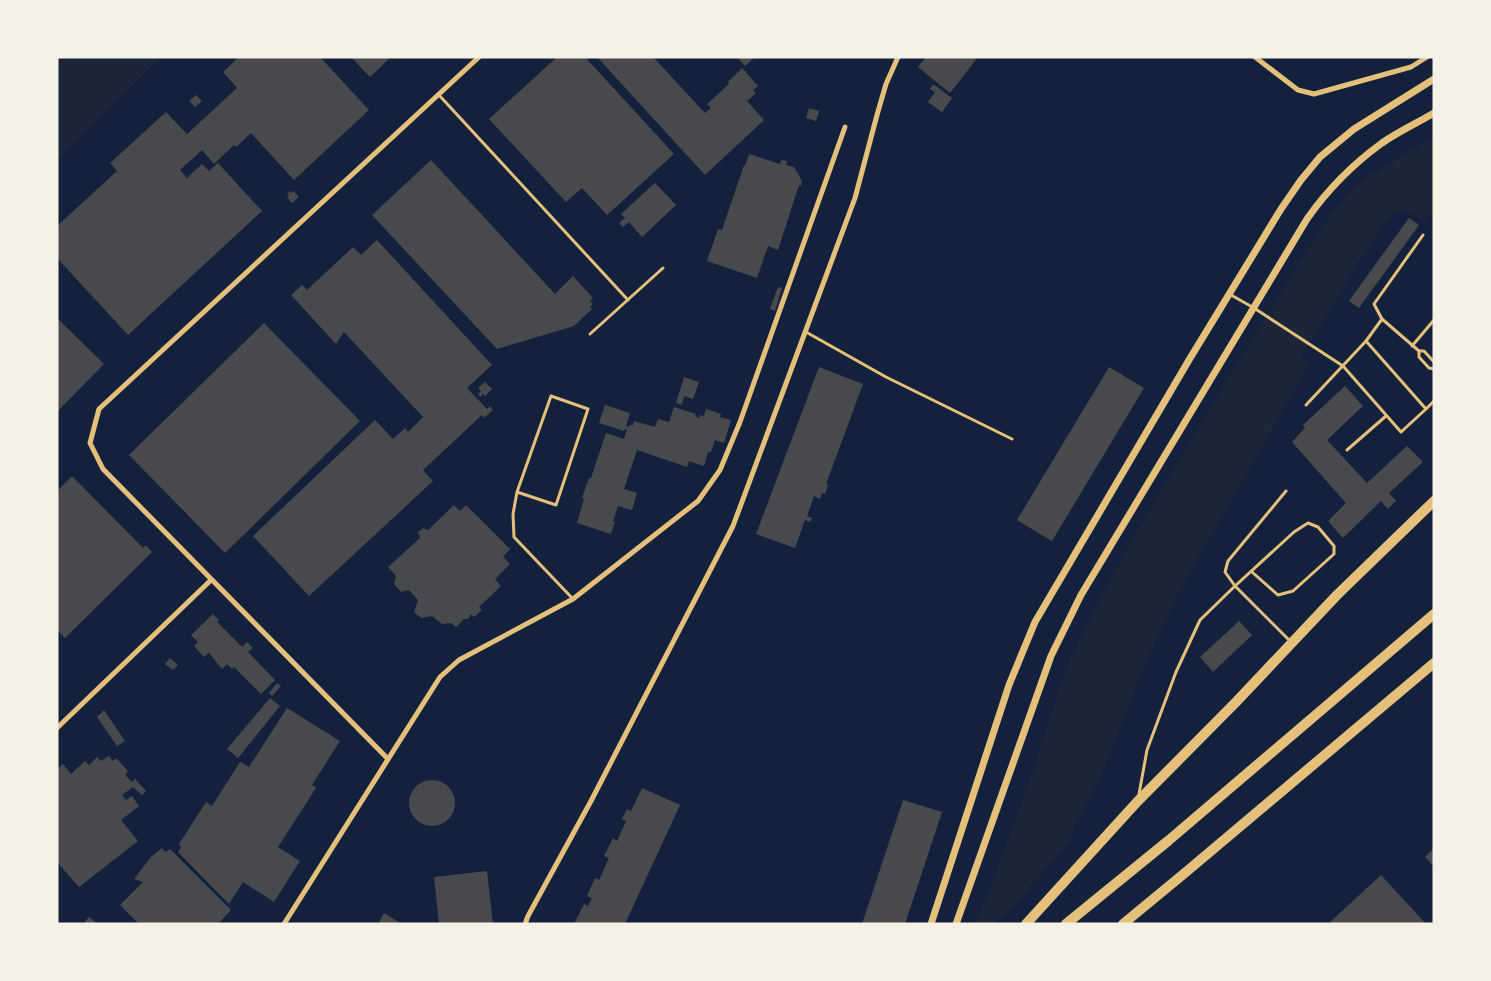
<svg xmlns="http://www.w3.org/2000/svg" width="1491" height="981" font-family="Lato,sans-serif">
	<rect width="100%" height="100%" fill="#14213d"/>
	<!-- green -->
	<g fill="#1d2539">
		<path d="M57,57H162L57,160Z"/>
		<path d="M1431,138L1434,142V215L1420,219L1404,211L1393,213L1384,222L1301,357L1310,363L1183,584L1146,661L1100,779L1074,827L1069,843L1012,908L995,924H975L988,894L1033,772L1059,689L1072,655L1091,616L1130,543L1226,382L1321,228L1349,193L1367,177Z"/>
	</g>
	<!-- building -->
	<g fill="#48494c">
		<path d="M239,57H320L369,110L294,180L251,133L236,147L234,145L214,164L202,150L180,170L187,178L202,164L209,171L218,163L262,211L128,335L57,258V226L117,171L110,163L166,112L187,134L237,88L223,72Z"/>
		<path d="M351,57H391L370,77Z"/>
		<path d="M557,57H585L674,154L607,215L582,188L566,202L489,119Z"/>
		<path d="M597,57H653L705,113L711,108L707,104L729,84L728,82L742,68L758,86L753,90L756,93L747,101L764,120L705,175Z"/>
		<path d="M737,57H755L745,66Z"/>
		<path d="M926,57H978L950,93L918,67Z"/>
		<path d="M933,84L952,98L942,112L928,102L935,92L930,89Z"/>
		<path d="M196,95L202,101L195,107L189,101Z"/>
		<path d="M809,108L819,111L816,121L806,118Z"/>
		<path d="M749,154L780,164L781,160L787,161L786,165L794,167L802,181L801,186L799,185L778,250L768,246L757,278L707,261L718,229L722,230L744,165L745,166Z"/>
		<path d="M431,160L555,294L573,276L593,298L590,301L593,304L590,307L592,309L574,326L497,349L372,215Z"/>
		<path d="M655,183L676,205L642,237L629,222L623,227L619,223L625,218L621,214Z"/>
		<path d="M290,191L291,193L294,191L298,196V198L292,203L287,197L289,195L287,194Z"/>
		<path d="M1409,218L1419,225L1359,308L1349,301Z"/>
		<path d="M377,240L492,365L467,388L487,409L490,406L493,410L484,418L482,415L423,470L433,481L309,596L253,536L375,420L393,439L405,428L408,432L423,417L344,332L336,344L291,295L302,285L307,290L353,247L361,255Z"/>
		<path d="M778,287L782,288L775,311L770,309Z"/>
		<path d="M57,318L104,364L57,412Z"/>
		<path d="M264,323L360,421L225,553L129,455Z"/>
		<path d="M819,367L863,384L826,484L828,485L825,494L822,493L820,499L814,496L807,516L812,518L810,522L805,520L795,548L756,534Z"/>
		<path d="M1109,367L1144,388L1052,541L1017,520Z"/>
		<path d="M684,377L699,382L693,399L684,396L682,405L676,403Z"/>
		<path d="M485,382L492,389L485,396L483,394L481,397L478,394L481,391L478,388Z"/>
		<path d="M1345,386L1363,406L1327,440L1367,483L1407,446L1423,462L1389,493L1396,501L1388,509L1381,501L1343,538L1328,521L1346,503L1292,442L1305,428L1303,425Z"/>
		<path d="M605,405L630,413L626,426L629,427L630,425H633L634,421L655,427L658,419L669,422L674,407L696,414L695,416L699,418L700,415L704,416L706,409L721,414L720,417L731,420L724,443L715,440L711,452H708L704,466L689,461L687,467L637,450L624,489L637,493L632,510L618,506L613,521H615L611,534L577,523L584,499L582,498L589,478H591L606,433L624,439L627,429H625L624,431L599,423Z"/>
		<path d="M72,476L143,548L146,545L152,552L65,638L57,630V491Z"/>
		<path d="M454,505L460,511L466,505L510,549L503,557L510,564L495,579L501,586L479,607L482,610L474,617L471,614L468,619H464L456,627L451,623L442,624L432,616L421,618L414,612L418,600L409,590L401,592L394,584L396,576L388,567L420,538L418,532L423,528L428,530Z"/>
		<path d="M213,614L219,620L217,622L242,647L247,642L253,648L248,652L275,680L261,694L234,667L232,669L227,664L222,669L209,653L204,657L194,646L198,642L191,635Z"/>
		<path d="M1239,621L1252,635L1213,672L1200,657Z"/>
		<path d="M170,658L178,665L173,670L165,664Z"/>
		<path d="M277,683L281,686L272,696L269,693Z"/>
		<path d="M270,698L280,706L238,758L227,749Z"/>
		<path d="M287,708L340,741L312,785L316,788L278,847L300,861L274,902L243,882L229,904L178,852L181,847L179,844L206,802L212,806L240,762L249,767Z"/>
		<path d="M104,710L125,741L117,746L97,717Z"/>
		<path d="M109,756L113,761L116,758L128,771L125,775L132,782L135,779L146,791L142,795L133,787L122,795L126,800L132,796L139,806L121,820L138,841L79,887L57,862V769L63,764L71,774L85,761L89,765L97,757L101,761Z"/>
		<circle cx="432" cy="803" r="23"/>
		<path d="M642,788L680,805L625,924H574L584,904L588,906L592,898L587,896L595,878L599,880L609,858L604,856L613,838L617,841L626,821L622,819L627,809L631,811Z"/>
		<path d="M903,800L942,812L905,924H862Z"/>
		<path d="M162,848L165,852L170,849L231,910L218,924H139L120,905L143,882L134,879L151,857Z"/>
		<path d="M1434,848V867L1425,857Z"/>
		<path d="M487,871L493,924H439L434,877Z"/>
		<path d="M1381,875L1426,924H1328Z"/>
		<path d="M384,913L402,924H378Z"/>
		<path d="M89,917L98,924H83Z"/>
	</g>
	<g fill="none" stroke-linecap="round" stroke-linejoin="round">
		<!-- service -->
		<g stroke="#e5c07b" stroke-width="3">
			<path d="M438,94L628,300"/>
			<path d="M1231,295L1254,308L1343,366L1401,432L1426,409"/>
			<path d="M1382,319L1374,304L1423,235"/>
			<path d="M806,332L886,377L1012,439"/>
			<path d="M590,334L663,268"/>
			<path d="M1366,341L1426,409L1434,401"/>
			<path d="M1412,346L1434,320"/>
			<path d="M1419,351V357L1429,368L1434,369"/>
			<path d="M1306,405L1366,341L1382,319L1419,351H1424L1434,362"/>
			<path d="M1347,450L1386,416"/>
			<path d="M517,492L556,505L588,409L551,396L517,492L513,514L514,537L573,599"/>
			<path d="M1252,572L1278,595L1293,591L1334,554V546L1318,527L1308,523L1294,532L1235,586L1225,572L1228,561L1286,491"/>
			<path d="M1139,794L1147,750L1176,672L1200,620L1235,586L1290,641"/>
		</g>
		<!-- minor -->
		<g stroke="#e5c07b" stroke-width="5">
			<path d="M1255,57L1298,90L1314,94L1411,67L1427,57"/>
			<path d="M57,728L211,580"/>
			<path d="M388,759L103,469L90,443L99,409L479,57"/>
			<path d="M284,924L440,677L459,660L573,599L698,501L720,470L740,422L845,127"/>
			<path d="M525,924L528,916L591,801L733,526L855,198L877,115L886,84L898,57"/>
		</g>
		<!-- tertiary -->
		<g stroke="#e5c07b" stroke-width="7">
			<path d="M931,924L1009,685L1035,622L1189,360L1281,209L1301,180L1320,157L1354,129L1434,79"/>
			<path d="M956,924L1051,656L1081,595L1307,219C1328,189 1353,164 1382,143C1398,132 1417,123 1434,113"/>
		</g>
		<!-- motorway -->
		<g stroke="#e5c07b" stroke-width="10">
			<path d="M1026,924L1137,802L1237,701L1337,595L1434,501"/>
			<path d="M1066,924L1168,841L1434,614"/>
			<path d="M1123,924L1186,872L1434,663"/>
		</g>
	</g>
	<!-- border -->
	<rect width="1491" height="981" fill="none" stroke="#f6f1e7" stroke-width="117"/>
</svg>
